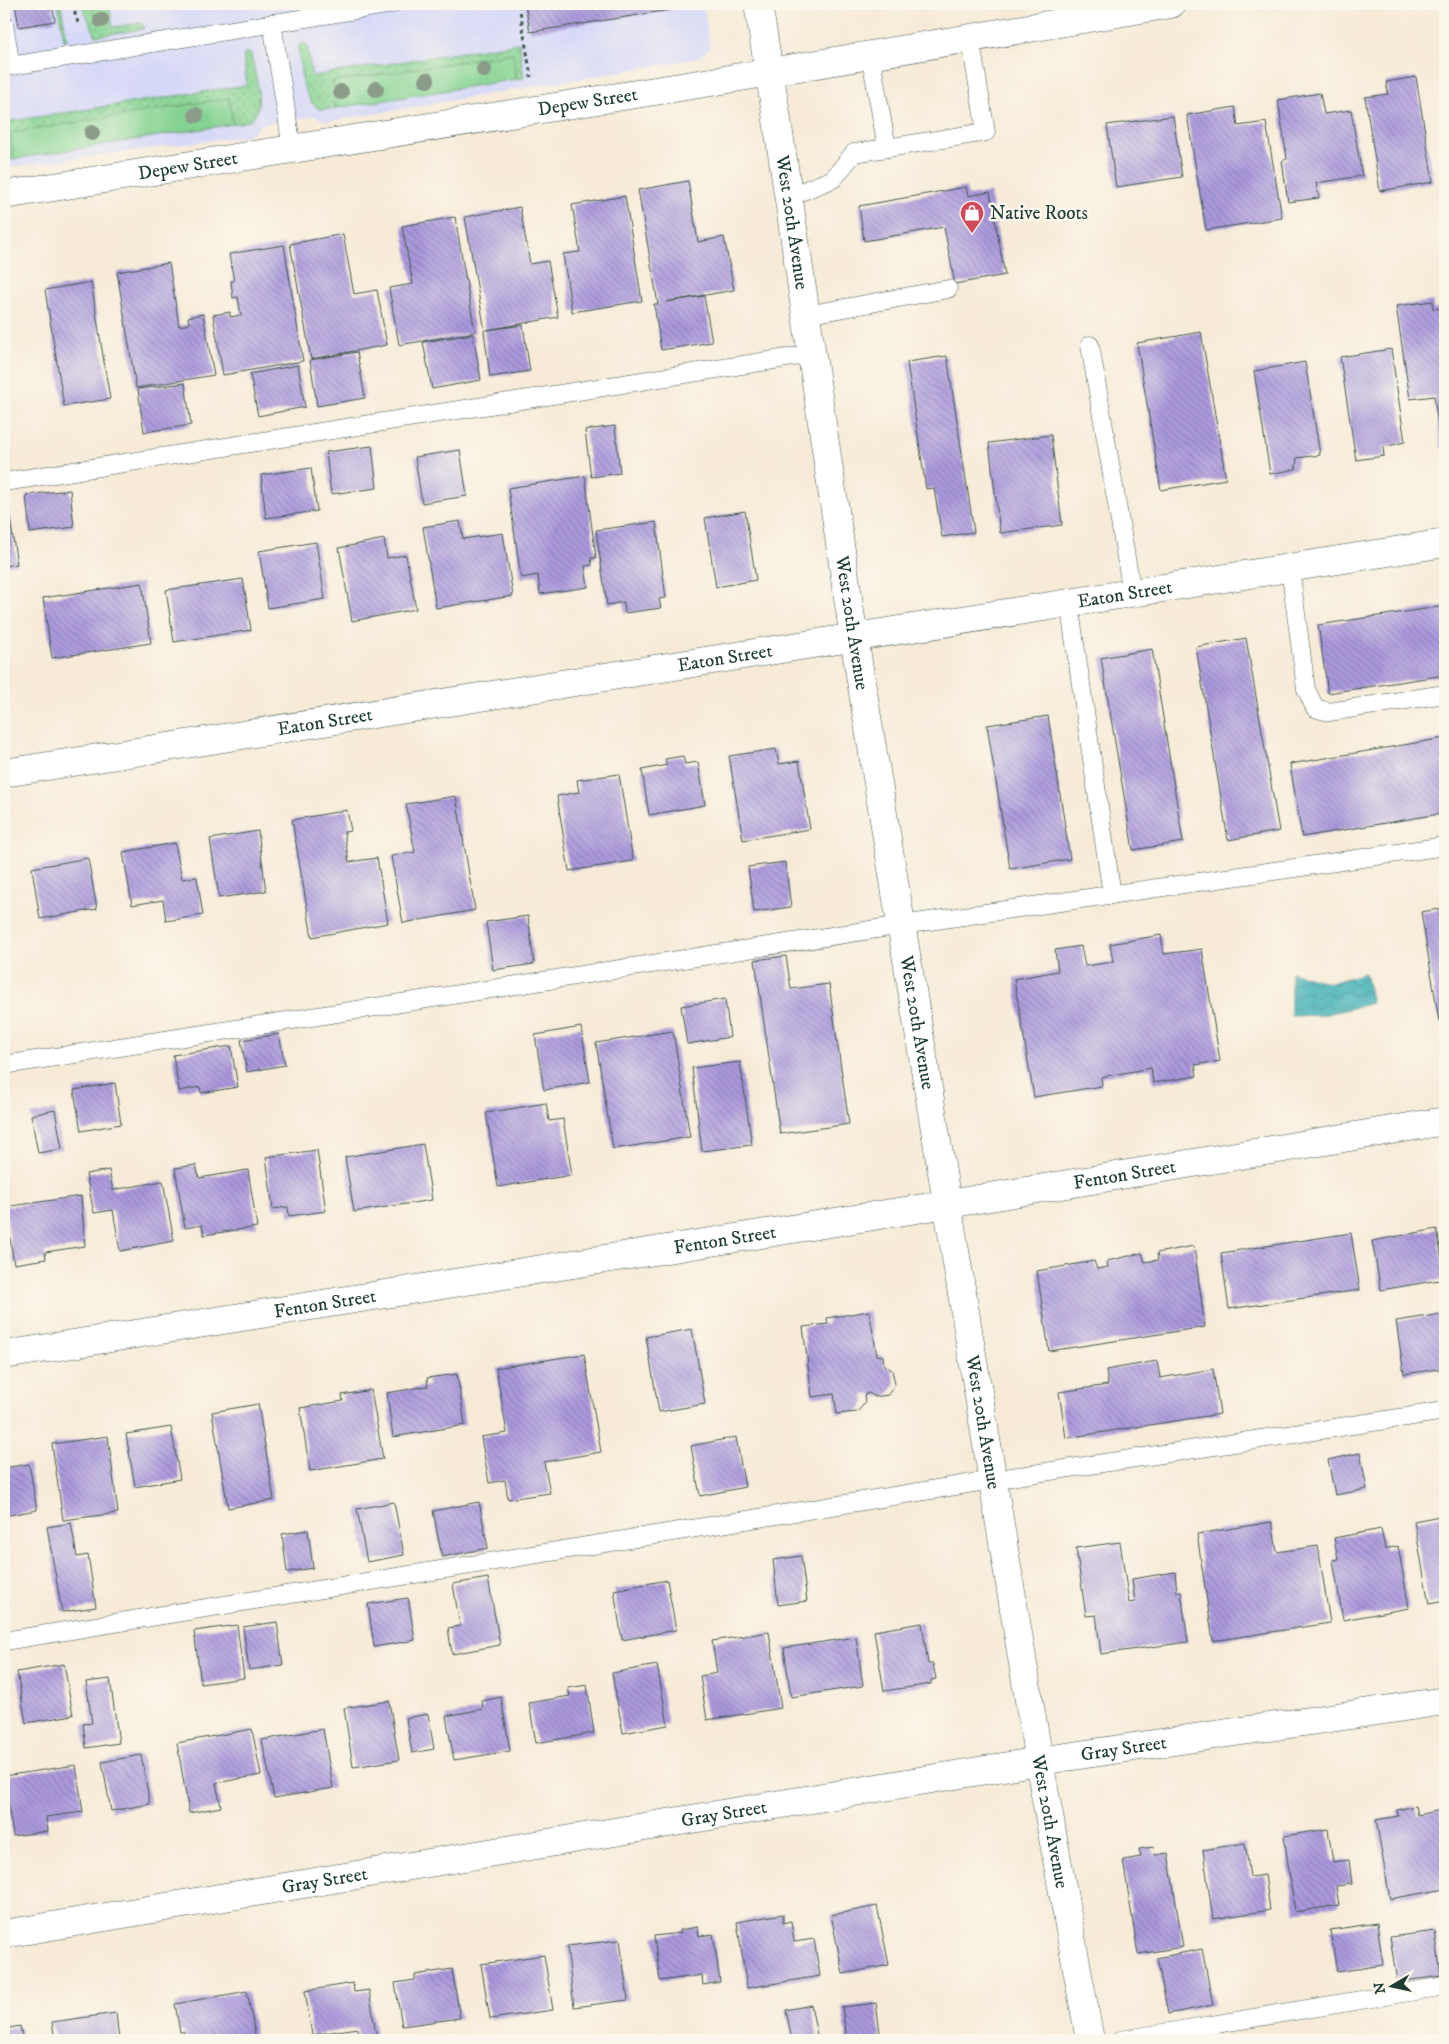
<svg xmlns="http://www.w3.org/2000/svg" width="1449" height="2044" font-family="'IM FELL DW Pica',serif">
	<defs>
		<pattern id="park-dots" width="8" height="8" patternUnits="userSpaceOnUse" patternTransform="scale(1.25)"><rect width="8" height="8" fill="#85d392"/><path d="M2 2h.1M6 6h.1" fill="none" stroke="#6cac78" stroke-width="1.8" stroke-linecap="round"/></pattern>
		<pattern id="water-waves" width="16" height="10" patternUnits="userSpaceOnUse" patternTransform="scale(1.25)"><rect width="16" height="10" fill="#3eafb6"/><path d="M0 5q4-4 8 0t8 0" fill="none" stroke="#339095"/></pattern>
		<pattern id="building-back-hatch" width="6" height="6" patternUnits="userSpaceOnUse" patternTransform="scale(1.25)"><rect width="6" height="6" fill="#ac99de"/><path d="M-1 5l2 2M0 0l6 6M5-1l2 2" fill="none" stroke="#8b7eb5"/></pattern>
	</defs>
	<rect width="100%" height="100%" fill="#fbf7ec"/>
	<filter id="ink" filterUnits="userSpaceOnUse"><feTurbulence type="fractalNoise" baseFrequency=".02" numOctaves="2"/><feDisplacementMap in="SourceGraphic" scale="10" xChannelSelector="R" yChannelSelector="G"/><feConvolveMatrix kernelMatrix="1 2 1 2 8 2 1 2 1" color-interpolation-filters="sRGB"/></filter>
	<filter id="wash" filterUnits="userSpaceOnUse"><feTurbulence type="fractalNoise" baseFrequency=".0096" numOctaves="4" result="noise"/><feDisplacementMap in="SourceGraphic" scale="20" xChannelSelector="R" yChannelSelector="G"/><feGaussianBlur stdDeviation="1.12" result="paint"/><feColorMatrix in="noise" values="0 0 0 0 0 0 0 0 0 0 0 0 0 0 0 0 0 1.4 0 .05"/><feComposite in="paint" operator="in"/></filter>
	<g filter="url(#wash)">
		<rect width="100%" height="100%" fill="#f7ebd8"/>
		<!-- built -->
		<path fill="#d6d8f8" d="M4,4H703L710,47L700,57L688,60L338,120L327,121L315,116L261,124L255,131L245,136L4,168Z"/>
		<!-- grass -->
		<g fill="#85d392" stroke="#528863">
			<path d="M513,53L517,79L336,108L332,82Z"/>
			<path d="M229,98L233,124L14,159L10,133Z"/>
		</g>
		<!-- park -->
		<g fill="url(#park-dots)" stroke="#528863">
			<path d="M58,4H61L67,40H64Z"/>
			<path d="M81,4H109L113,27L140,23L144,26L143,29L96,36Z"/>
			<path d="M302,43L307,45L312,76L519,43L524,78L517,79L513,53L333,82L336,108L320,110C300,96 301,69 298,47Z"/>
			<path d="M246,52L251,54C254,72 267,106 250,121L233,124L229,98L10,133L14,159L7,160L4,117L11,121L247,85L243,56Z"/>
		</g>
		<!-- water -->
		<path fill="url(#water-waves)" stroke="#2e7675" d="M1291,972L1330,983L1365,973L1372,1003L1323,1015L1291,1016Z"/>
		<g id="blocks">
			<!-- building -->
			<g fill="url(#building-back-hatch)">
				<path d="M15,4H52L55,21L19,27Z"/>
				<path d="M525,4H669L670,10L530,32Z"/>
				<path d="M1416,77L1433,182L1380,191L1365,97L1388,94L1386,82Z"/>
				<path d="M1320,93L1324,114L1351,110L1362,176L1316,183L1319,198L1288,202L1282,161L1287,159L1278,100Z"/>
				<path d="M1235,107L1238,126L1266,122L1282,218L1206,230L1187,115Z"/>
				<path d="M1173,116L1182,177L1116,187L1107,125Z"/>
				<path d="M688,181L698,242L724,237L734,290L666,302L704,296L712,342L661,350L654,304H658L638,190Z"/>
				<path d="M966,187L968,196L990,192L1005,275L955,284L944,227L864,241L859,206Z"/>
				<path d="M625,196L642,301L572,312L563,254L580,252L572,205Z"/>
				<path d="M520,207L530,264L548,261L558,317L487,330L523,325L530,371L490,377L484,331H485L465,217Z"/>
				<path d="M455,217L475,332L399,345L389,288L413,284L402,226Z"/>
				<path d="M343,234L354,294L377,290L387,345L311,359L290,244Z"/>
				<path d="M284,245L303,361L223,375L213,315L230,312V317L241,315L238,297L233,298L231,281H234L229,254Z"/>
				<path d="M169,263L179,326L189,324L188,317L203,314L214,375L136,388L117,272Z"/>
				<path d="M91,282L110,399L64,406L45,290Z"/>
				<path d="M1433,301V309L1445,308V447L1441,448L1434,396L1410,399L1396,306Z"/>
				<path d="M1201,332L1226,479L1161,490L1137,343Z"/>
				<path d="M473,334L481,380L432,389L423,342Z"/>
				<path d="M1391,349L1405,442L1383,447L1384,456L1356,460L1340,357Z"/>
				<path d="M357,352L365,398L317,406L310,360Z"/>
				<path d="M947,356L974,532L942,537L934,488L926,489L907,362Z"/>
				<path d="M1305,362L1320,455L1297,458L1296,469L1270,474L1254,371Z"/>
				<path d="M298,365L305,407L258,416L250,374Z"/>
				<path d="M185,383L191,425L144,432L138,389Z"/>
				<path d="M615,426L620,473L591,477L585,430Z"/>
				<path d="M1051,435L1062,525L1000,533L989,443Z"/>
				<path d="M372,446L377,488L331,494L326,452Z"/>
				<path d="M460,450L467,496L422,503L415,457Z"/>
				<path d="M311,468L317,511L266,518L261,475Z"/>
				<path d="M585,476L596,558H591L592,565L585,566L588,587L540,594L538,575L521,578L508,488Z"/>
				<path d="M70,490L74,527L30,533L26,495Z"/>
				<path d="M745,511L756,580L716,587L705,518Z"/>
				<path d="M9,512L17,564L4,566V513Z"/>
				<path d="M460,521L463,539L503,533L513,596L436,608L423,527Z"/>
				<path d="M656,522L666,598L659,599L661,608L625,613L624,602L607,605L596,530Z"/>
				<path d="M384,539L387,558L406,555L416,609L352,621L339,548Z"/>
				<path d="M316,542L325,599L268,608L259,551Z"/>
				<path d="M243,579L251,630L174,642L166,590Z"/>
				<path d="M142,583L151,643L52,658L43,598Z"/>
				<path d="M1445,606V675L1328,693L1318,625Z"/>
				<path d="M1246,638L1279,831L1228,840L1196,647Z"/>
				<path d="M1152,649L1183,842L1133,850L1101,658Z"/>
				<path d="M1048,716L1070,859L1010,869L987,725Z"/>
				<path d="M1445,738V813L1302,837L1290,764Z"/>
				<path d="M776,749L779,764L799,761L810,829L743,840L729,756Z"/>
				<path d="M683,756L685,764L698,762L705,805L649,815L642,770L667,765L665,759Z"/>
				<path d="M619,774L633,861L569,871L557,796L579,792L577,780Z"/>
				<path d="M456,796L475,910L403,923L391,856L415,852L406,804Z"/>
				<path d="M347,810L351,831L344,832L349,862L377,858L388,923L312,937L292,820Z"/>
				<path d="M258,831L266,891L219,898L210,839Z"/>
				<path d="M175,843L182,879L197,877L203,915L166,921L163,900L132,905L123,852Z"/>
				<path d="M88,858L97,909L40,919L32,868Z"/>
				<path d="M785,862L791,907L754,912L748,867Z"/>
				<path d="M1445,908V1020L1439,1021L1421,912Z"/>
				<path d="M528,916L534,964L493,970L486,922Z"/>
				<path d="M1161,935L1164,954L1202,949L1220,1061L1195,1065L1197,1076L1153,1083L1151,1068L1101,1077L1102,1086L1034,1097L1014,979L1058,971L1055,950L1081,946L1085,966L1113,962L1110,944Z"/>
				<path d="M786,956L791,989L829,984L849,1124L780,1134L755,960Z"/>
				<path d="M725,999L730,1037L687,1044L681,1006Z"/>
				<path d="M581,1027L590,1082L544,1090L535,1035Z"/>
				<path d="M673,1031L690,1137L613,1149L596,1043Z"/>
				<path d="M4,1033L7,1048H4Z"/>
				<path d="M279,1034L285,1065L247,1072L241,1040Z"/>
				<path d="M231,1046L238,1087L201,1093L200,1087L179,1091L173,1055Z"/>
				<path d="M740,1062L752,1145L702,1151L692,1068Z"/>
				<path d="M115,1083L121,1124L81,1131L74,1090Z"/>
				<path d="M546,1103L549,1121L563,1119L572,1175L498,1187L486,1113Z"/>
				<path d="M55,1110L62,1149L38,1153L31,1115Z"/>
				<path d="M423,1144L432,1200L354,1212L345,1157Z"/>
				<path d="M317,1150L326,1211L289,1216L288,1207L273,1209L266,1157Z"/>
				<path d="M196,1165L199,1178L248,1170L257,1227L204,1235L202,1225L185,1228L175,1168Z"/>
				<path d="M109,1170L113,1190L163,1181L174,1241L120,1251L113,1210L94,1213L86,1174Z"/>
				<path d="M81,1196L85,1246L45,1252L46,1259L14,1264L5,1207Z"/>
				<path d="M1437,1229L1445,1279L1381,1290L1372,1241Z"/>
				<path d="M1351,1233L1360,1290L1229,1309L1221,1253Z"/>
				<path d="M1194,1246L1205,1327L1049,1351L1037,1271L1094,1261L1097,1269L1108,1267L1107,1261L1142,1253L1145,1262L1158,1260L1157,1253Z"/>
				<path d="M869,1311L877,1355L883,1356L884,1365L892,1370L895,1384L888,1395L875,1397L869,1393L864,1395L865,1403L857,1412L837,1414L834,1394L812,1397L803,1327L828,1324L827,1318Z"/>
				<path d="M1442,1314L1445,1339V1368L1404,1374L1396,1321Z"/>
				<path d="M692,1329L705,1404L659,1412L646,1337Z"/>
				<path d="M584,1354L601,1452L544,1462L550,1493L508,1499L505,1480L489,1483L481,1437L507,1433L496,1368Z"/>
				<path d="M1157,1361L1160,1378L1213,1369L1220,1414L1066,1438L1059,1392L1108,1385L1106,1370Z"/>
				<path d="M457,1374L465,1425L393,1437L387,1393L428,1386L427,1378Z"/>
				<path d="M371,1390L383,1459L310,1471L300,1408L343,1401L342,1395Z"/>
				<path d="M258,1404L274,1500L228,1508L212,1412Z"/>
				<path d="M171,1427L180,1479L135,1487L126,1434Z"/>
				<path d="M108,1436L118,1513L63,1520L52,1444Z"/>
				<path d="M736,1437L745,1487L700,1496L691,1446Z"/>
				<path d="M1360,1453L1367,1489L1335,1495L1328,1460Z"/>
				<path d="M29,1464L37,1510L4,1516V1468Z"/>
				<path d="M394,1502L404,1555L367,1562L357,1509Z"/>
				<path d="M479,1502L488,1548L442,1557L433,1511Z"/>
				<path d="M1445,1515V1601L1429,1604L1414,1521Z"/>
				<path d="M1272,1522L1277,1552L1318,1546L1330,1623L1213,1641L1197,1534Z"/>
				<path d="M71,1523L77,1557L88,1555L96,1607L62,1612L47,1527Z"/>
				<path d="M1381,1529L1385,1549L1398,1546L1409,1608L1343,1620L1333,1560L1338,1559L1334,1538Z"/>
				<path d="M308,1530L313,1568L287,1572L282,1534Z"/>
				<path d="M1120,1542L1129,1603L1135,1602L1132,1579L1175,1572L1177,1592H1181L1188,1642L1101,1654L1096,1615L1086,1616L1076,1548Z"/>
				<path d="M801,1556L807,1601L778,1605L773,1560Z"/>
				<path d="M488,1578L500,1645L452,1654L448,1628L460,1626L453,1584Z"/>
				<path d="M667,1580L676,1630L622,1640L614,1590Z"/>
				<path d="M408,1598L415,1640L374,1647L368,1604Z"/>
				<path d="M277,1622L283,1665L249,1670L243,1627Z"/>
				<path d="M922,1623L928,1664H933L936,1679L931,1680V1684L884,1691L874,1631Z"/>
				<path d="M237,1625L244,1678L201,1684L194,1631Z"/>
				<path d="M769,1632L781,1708L707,1720L700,1676L717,1673L712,1641Z"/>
				<path d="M856,1637L863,1686L791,1697L784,1648Z"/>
				<path d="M64,1664L73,1715L26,1723L17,1672Z"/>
				<path d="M657,1665L668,1725L623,1733L612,1673Z"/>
				<path d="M110,1679L119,1743L86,1748L83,1724L92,1723L86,1682Z"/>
				<path d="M587,1685L594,1733L536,1743L529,1703L570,1696L568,1688Z"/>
				<path d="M501,1697L510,1751L454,1760L446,1716L483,1709L482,1701Z"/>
				<path d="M389,1701L399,1760L353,1767L344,1708Z"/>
				<path d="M428,1714L434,1749L412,1753L406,1718Z"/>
				<path d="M252,1729L261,1775L216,1783L221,1807L189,1813L177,1743Z"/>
				<path d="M323,1729L333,1788L274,1798L262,1740Z"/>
				<path d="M141,1755L150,1804L111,1811L102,1762Z"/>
				<path d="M76,1765L83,1812L46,1817L48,1831L13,1836L4,1776Z"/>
				<path d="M1415,1806L1417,1815L1441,1810L1445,1835V1889L1390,1899L1376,1820L1398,1816L1397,1810Z"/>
				<path d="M1328,1829L1333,1862L1349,1860L1352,1884L1336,1886L1339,1905L1295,1912L1284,1836Z"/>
				<path d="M1245,1843L1250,1877L1265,1875L1270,1910L1213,1919L1203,1850Z"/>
				<path d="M1154,1847L1155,1855L1168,1853L1183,1947L1138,1954L1123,1860L1141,1857L1139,1849Z"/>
				<path d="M877,1906L889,1965L843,1974L831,1915Z"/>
				<path d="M783,1914V1923L791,1921L794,1942L814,1939L820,1976L747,1988L737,1922Z"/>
				<path d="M1377,1923L1383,1965L1337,1972L1330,1930Z"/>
				<path d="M698,1927L699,1936L713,1934L720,1982L703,1985L702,1975L660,1981L654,1936L681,1933L680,1930Z"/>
				<path d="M1435,1931L1441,1976L1397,1982L1390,1937Z"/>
				<path d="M620,1940L628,2000L574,2007L567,1946Z"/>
				<path d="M1202,1949L1213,2005L1168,2014L1157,1958Z"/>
				<path d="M544,1955L553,2010L490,2019L481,1964Z"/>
				<path d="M452,1969L460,2018L402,2026L395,1983L415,1980V1975Z"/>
				<path d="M353,1983L354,1992L369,1990L376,2034L358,2036L357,2028L312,2035L305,1991Z"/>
				<path d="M247,1991L256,2040H186L184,2032H180L175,2004Z"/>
				<path d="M876,2003L881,2040H847L842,2007Z"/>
				<path d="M811,2005L818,2040H792L786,2010Z"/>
				<path d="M116,2013L119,2040H55L52,2022Z"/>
				<path d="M20,2026L23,2040H4V2029Z"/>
				<path d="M1389,2037V2040H1374V2039Z"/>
			</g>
		</g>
	</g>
	<g filter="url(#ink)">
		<use href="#blocks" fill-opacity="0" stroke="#3f574d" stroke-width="1"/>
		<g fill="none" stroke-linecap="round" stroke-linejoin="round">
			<defs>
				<g id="service">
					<path d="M272,23L292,148"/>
					<path d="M4,24L11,66L392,4"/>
					<path d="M870,53L887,148L986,132L970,37"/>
					<path d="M788,197L833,179L854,153L887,148"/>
					<path d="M806,315L948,289"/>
					<path d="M1090,345L1132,593"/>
					<path d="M4,482L812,354"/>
					<path d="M1290,568L1306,689L1315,708L1329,712L1445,694"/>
					<path d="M1069,603L1112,895"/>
					<path d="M4,1065L902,925L1445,846"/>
					<path d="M4,1641L992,1480L1445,1411"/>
					<path d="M1121,2040L1445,1986"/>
				</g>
				<g id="minor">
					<path id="s1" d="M4,195L705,83L1171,4"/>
					<path id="s2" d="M4,773L1445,543"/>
					<path id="s3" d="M4,1355L948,1204L1445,1121"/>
					<path id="s4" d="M4,1934L1039,1761L1445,1701"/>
				</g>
				<g id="tertiary">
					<path id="s5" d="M758,4L776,113L854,638L1039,1761L1090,2040"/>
				</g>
			</defs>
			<!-- service casing -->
			<use href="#service" stroke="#3f574d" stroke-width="19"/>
			<!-- minor casing -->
			<use href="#minor" stroke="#3f574d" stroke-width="29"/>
			<!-- tertiary casing -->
			<use href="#tertiary" stroke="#3f574d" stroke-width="29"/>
			<!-- path -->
			<g stroke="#3f574d" stroke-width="3" stroke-dasharray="4 4" stroke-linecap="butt">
				<path d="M72,4L79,26"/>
				<path d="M519,4L531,77"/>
			</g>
			<!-- service -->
			<use href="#service" stroke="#fff" stroke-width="18"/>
			<!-- minor -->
			<use href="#minor" stroke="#fff" stroke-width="28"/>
			<!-- tertiary -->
			<use href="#tertiary" stroke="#fff" stroke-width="28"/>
		</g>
		<!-- trees -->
		<g fill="#8b9c88">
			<circle cx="101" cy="20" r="8"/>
			<circle cx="484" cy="70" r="8"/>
			<circle cx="427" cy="80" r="8"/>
			<circle cx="376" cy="89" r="8"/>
			<circle cx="341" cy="92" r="8"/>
			<circle cx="196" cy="115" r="8"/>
			<circle cx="92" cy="133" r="8"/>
		</g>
	</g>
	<!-- icons -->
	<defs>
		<symbol id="shop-pin" viewBox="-11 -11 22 30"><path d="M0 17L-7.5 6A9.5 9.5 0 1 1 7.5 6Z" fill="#d1495b" stroke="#fbf7ec"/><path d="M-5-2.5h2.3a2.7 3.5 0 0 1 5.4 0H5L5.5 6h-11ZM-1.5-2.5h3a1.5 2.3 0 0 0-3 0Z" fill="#fff"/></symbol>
	</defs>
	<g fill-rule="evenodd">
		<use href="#shop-pin" x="958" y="199" width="28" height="38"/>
	</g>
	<g text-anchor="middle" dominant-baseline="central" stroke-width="5" stroke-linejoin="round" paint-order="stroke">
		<!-- street labels -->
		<g font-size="19" fill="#1f3d34" stroke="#fbf7ec">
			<text stroke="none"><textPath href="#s1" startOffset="591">Depew Street</textPath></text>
			<text stroke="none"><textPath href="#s1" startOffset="186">Depew Street</textPath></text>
			<text stroke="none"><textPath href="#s5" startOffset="221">West 20th Avenue</textPath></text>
			<text stroke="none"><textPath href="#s2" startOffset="1135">Eaton Street</textPath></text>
			<text stroke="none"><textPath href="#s5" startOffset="626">West 20th Avenue</textPath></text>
			<text stroke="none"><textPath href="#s2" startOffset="730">Eaton Street</textPath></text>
			<text stroke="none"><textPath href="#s2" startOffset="325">Eaton Street</textPath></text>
			<text stroke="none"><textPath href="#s5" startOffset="1031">West 20th Avenue</textPath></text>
			<text stroke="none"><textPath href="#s3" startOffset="1135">Fenton Street</textPath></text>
			<text stroke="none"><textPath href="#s3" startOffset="730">Fenton Street</textPath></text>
			<text stroke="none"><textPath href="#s3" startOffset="325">Fenton Street</textPath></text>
			<text stroke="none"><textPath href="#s5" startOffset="1436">West 20th Avenue</textPath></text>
			<text stroke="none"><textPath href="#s4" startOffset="1135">Gray Street</textPath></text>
			<text stroke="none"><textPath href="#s4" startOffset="730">Gray Street</textPath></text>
			<text stroke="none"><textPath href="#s5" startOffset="1841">West 20th Avenue</textPath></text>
			<text stroke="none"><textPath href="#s4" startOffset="325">Gray Street</textPath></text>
		</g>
		<!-- poi labels -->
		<g font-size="19" fill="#1f3d34" stroke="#fbf7ec" text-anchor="start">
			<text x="990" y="213">Native Roots</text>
		</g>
	</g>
	<!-- margin -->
	<rect width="1449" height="2044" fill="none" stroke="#fbf7ec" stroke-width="20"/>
	<!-- north arrow -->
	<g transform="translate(1392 1986) rotate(261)" stroke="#fbf7ec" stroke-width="4" paint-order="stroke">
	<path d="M0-4L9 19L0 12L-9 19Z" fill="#1f3d34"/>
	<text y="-8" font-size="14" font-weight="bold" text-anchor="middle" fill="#1f3d34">N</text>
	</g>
</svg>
